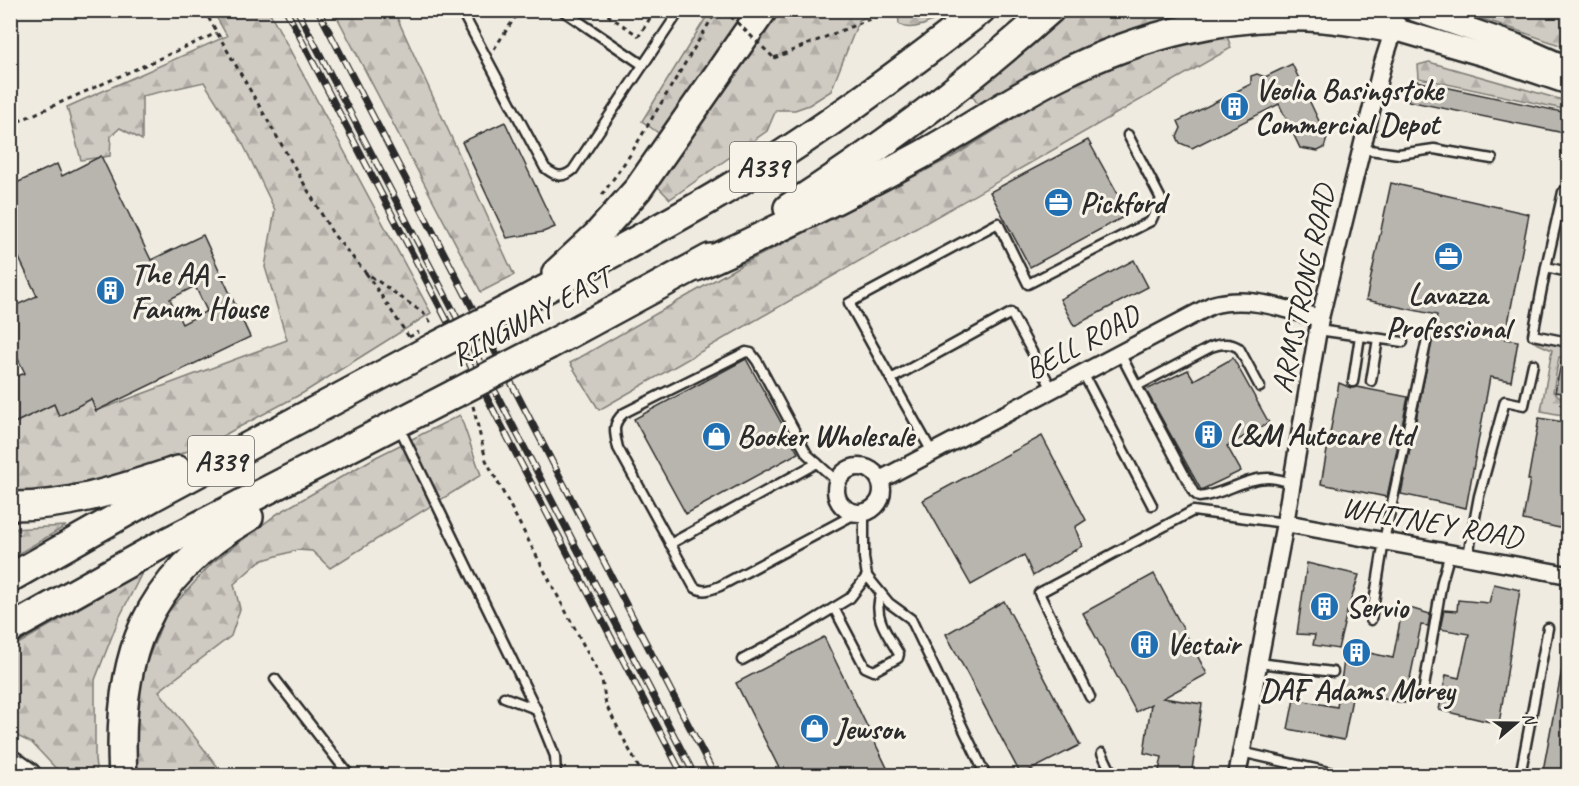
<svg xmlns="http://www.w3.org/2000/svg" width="1579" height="786" font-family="Caveat,sans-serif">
	<defs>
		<pattern id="forest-firs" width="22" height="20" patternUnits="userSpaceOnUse" patternTransform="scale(1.5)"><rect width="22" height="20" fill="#cfcbc2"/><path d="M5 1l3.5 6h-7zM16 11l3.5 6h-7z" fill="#b2aea7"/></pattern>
	</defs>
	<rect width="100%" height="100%" fill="#efebe0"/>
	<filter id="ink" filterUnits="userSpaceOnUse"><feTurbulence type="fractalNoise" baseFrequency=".0167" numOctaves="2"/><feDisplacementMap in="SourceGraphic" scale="12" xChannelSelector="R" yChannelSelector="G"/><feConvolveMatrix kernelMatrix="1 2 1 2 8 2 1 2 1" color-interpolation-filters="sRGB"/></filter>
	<g filter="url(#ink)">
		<!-- forest -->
		<g fill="url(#forest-firs)" stroke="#7d7b76" stroke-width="1.5">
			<path d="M213,11H269L431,313L303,393L213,441L124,476L49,493L11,494L10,425L54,404L59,415L91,399L96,411L287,340L265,267L275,210L243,144L204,82L142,96V140L120,128L111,136L110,156L81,160L67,107L227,36Z"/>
			<path d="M334,11H394L514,275L481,292Z"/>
			<path d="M710,11H749L661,135L642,121Z"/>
			<path d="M775,11H882L859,20L831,91L809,105L795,110H776L767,131L670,199L658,187L726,78Z"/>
			<path d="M898,11H942C939,14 936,19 932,21C923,26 907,31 899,24Z"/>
			<path d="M1071,11H1241C1206,15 1170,19 1136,29C1081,46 1031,81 981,109L971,94Z"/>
			<path d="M1451,11H1568V48L1493,22Z"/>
			<path d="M1226,32L1231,48L599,410L570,363L743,264L956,155L1067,85L1161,47Z"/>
			<path d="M1429,62L1566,101L1568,102V110L1419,78L1418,65Z"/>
			<path d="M1532,337L1568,345V358L1559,357L1553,392L1565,400L1562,415L1541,411L1552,350L1534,342Z"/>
			<path d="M460,415L481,475L330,568L312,551L297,550L260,561L234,584L240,609L231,636L159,691L224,775L137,776L132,744L140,679L166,614L212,563L277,514L376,457Z"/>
			<path d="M66,526L11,558V529Z"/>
			<path d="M143,571L119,618L95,680V759L97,775H62L32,743L11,733V648Z"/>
		</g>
		<!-- building -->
		<g fill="#b8b5ae" stroke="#2b2b2b" stroke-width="1.5" fill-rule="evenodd">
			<path d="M1292,64L1327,138L1324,148L1318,151L1300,148L1279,104L1192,148L1180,143L1177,137L1181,128L1178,121L1251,84V76L1257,74L1265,77Z"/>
			<path d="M1412,80L1567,113L1564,133L1408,101Z"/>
			<path d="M505,122L555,227L543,232L507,238L462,142Z"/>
			<path d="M1088,140L1129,214L1030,267L990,192Z"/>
			<path d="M101,156L151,260L203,235L250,337L96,411L91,399L59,416L54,404L10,425V379L25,373L10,343V308L37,296L10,239V186L57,164L62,176ZM195,286L207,311L182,324L170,299Z"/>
			<path d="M1391,183L1529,214L1505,339L1518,341L1511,381L1490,377L1466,508L1401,494L1437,315L1366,300Z"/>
			<path d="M1134,260L1148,287L1074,326L1060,299Z"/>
			<path d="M1563,354L1569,355V394L1555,392Z"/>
			<path d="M1233,358L1269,423L1227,446L1241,471L1201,490L1146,390L1188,370L1194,380Z"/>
			<path d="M746,359L798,453L686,514L634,419Z"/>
			<path d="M1339,383L1351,388L1357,387L1408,397L1387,497L1321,484Z"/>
			<path d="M1539,418L1569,423V530L1523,520L1530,480H1528Z"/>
			<path d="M1042,436L1086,520L1075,527L1082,546L1033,576L1024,555L971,585L923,500Z"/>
			<path d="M1307,563L1359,575L1347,612L1338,649L1313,645L1315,635L1297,634Z"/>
			<path d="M1154,574L1207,674L1163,698L1202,704L1191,776H1158L1162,757L1144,753L1151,704L1136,712L1083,613Z"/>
			<path d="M1494,584L1520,590L1499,724L1439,710L1446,675L1459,678L1469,634L1440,629L1444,610L1457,611L1458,600L1489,603Z"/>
			<path d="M1004,601L1080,745L1021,775L946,634Z"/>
			<path d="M1403,606L1430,614L1428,626L1421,625L1405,703L1353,693L1344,740L1288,729L1294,699L1337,707L1346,648L1393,658Z"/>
			<path d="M824,637L891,776H783L736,683Z"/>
			<path d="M1562,669H1569V776H1542Z"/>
		</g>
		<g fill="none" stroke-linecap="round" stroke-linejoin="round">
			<defs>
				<g id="service">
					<path d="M461,10L545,168C555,176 562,179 573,170L680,10"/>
					<path d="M562,10L643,65"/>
					<path d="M1362,149L1399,154L1434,149L1492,159"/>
					<path d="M1568,194L1563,192L1546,267L1533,335L1568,342"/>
					<path d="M1546,267L1568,272"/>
					<path d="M1318,330L1403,342"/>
					<path d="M1120,353L1137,386L1211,347C1221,343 1230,342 1239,348L1260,387"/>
					<path d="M1083,373L1152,505"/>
					<path d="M891,379L849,303L998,223L1028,284L1151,221L1161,199L1128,135"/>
					<path d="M1371,381L1378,339"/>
					<path d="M1353,382L1360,336"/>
					<path d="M1137,386L1194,493L1199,497C1223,495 1244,478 1268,478C1276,478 1284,481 1292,483"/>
					<path d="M399,427L536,709L555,756L556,776"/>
					<path d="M932,452L891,379L1011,313L1052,389"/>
					<path d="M838,482L807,454L757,361L751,353L746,352L624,413C611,424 615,434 618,448L694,587C703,593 710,590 720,586L855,514"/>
					<path d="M670,544L817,463"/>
					<path d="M1468,555L1479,496L1505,401L1524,405L1533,364"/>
					<path d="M867,576L889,603L911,619L986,776"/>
					<path d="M834,608L865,667L874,671L898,658L899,654C888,635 872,616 881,594"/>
					<path d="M1371,620L1384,541L1428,334"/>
					<path d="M742,660L799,629L850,598L867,576L864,558V513"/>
					<path d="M1259,663L1333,672"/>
					<path d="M275,679L350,776"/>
					<path d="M1423,693L1442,581L1450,553"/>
					<path d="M504,697L536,709"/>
					<path d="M1090,697L1039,593L1193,511L1285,523"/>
					<path d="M1241,752L1346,776"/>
					<path d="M1102,753L1113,776"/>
					<path d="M1520,776L1548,628"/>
				</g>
				<g id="minor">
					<circle cx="859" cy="490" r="23"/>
					<path d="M880,480L1212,305C1248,295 1285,309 1320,318"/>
					<path d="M1285,523L1568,575"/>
					<path d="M1237,776L1285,523L1320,318L1382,66L1394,29"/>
				</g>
				<g id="tertiary">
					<path d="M1414,10L1516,45L1568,68"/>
					<path d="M1394,29L1494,58L1568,83"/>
				</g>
				<g id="trunk">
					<path d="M788,208C880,149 968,83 1050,10"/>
					<path d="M696,267C773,232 848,195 923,154C969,129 1013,98 1060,75C1139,35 1234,11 1323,18C1347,20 1370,25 1394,29"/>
					<path d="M556,273L597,235L638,189L763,10"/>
					<path d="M514,306C582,269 651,234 717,195C810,140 896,76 981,10"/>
					<path d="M549,345L710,258"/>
					<path d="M10,506C69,507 123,488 178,470"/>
					<path d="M10,578L153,497L434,347"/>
					<path d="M10,629L157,547L456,393"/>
					<path d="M10,764L27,776"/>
					<path d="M123,776C116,658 144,578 249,517"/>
				</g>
			</defs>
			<!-- service casing -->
			<use href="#service" stroke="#2b2b2b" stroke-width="13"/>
			<!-- minor casing -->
			<use href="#minor" stroke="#2b2b2b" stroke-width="21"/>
			<!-- tertiary casing -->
			<use href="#tertiary" stroke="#2b2b2b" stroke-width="26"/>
			<!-- trunk casing -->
			<use href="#trunk" stroke="#2b2b2b" stroke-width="32"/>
			<!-- path -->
			<g stroke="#2b2b2b" stroke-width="3" stroke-dasharray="4.5 4.5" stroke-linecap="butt">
				<path d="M204,10L333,234L365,272L426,315L432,325"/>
				<path d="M600,10L639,36L655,10"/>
				<path d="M494,49L520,10"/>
				<path d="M774,58L892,10"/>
				<path d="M10,125L217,33"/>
				<path d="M602,195L630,155L717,10"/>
				<path d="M366,273L409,337"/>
				<path d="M473,406L486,460L602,680L606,705L643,776"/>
			</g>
			<!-- service -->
			<use href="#service" stroke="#f7f3e8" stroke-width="8"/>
			<!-- minor -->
			<use href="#minor" stroke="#f7f3e8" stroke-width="16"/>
			<!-- tertiary -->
			<use href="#tertiary" stroke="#f7f3e8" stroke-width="21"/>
			<!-- trunk -->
			<use href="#trunk" stroke="#f7f3e8" stroke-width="27"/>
			<defs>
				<g id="rail">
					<path d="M286,10L683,776"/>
					<path d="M297,10L695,776"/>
					<path d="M318,10L715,776"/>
				</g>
			</defs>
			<!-- rail casing -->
			<use href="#rail" stroke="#2b2b2b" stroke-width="7"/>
			<!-- rail -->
			<use href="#rail" stroke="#f7f3e8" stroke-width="4.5" stroke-dasharray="14" stroke-linecap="butt"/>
			<defs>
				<g id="trunk-bridge">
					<path d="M434,347L514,306"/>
					<path d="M456,393L549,345"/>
				</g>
			</defs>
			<!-- trunk-bridge casing -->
			<use href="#trunk-bridge" stroke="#2b2b2b" stroke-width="32" stroke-linecap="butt"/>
			<!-- path-bridge -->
			<g stroke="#2b2b2b" stroke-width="3" stroke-dasharray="4.5 4.5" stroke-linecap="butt">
				<path d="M724,10L774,58"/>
				<path d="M409,337L419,332"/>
			</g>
			<!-- trunk-bridge -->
			<use href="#trunk-bridge" stroke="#f7f3e8" stroke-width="27"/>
		</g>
	</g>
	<!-- icons -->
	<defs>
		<symbol id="building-disc" viewBox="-11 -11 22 22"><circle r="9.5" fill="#1f6fb2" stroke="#f7f3e8"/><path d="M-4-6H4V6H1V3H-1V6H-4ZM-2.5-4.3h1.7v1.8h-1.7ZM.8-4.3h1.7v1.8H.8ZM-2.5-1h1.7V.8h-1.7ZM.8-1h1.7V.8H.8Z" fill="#fff"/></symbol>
		<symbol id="office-disc" viewBox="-11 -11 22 22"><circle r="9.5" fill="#1f6fb2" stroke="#f7f3e8"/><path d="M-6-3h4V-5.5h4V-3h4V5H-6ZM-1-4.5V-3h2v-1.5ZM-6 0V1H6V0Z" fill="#fff"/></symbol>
		<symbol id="shop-disc" viewBox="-11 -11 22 22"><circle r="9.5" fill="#1f6fb2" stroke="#f7f3e8"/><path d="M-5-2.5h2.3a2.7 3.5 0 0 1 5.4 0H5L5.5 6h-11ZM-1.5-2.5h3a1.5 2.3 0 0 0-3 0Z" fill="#fff"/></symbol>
	</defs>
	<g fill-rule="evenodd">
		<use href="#building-disc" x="1218" y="90" width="33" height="33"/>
		<use href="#office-disc" x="1042" y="186" width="33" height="33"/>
		<use href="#office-disc" x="1432" y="240" width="33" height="33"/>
		<use href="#building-disc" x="94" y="274" width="33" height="33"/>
		<use href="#building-disc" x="1192" y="418" width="33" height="33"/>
		<use href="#shop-disc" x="700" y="420" width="33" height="33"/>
		<use href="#building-disc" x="1308" y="590" width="33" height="33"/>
		<use href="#building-disc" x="1128" y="628" width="33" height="33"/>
		<use href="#building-disc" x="1340" y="636" width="33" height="33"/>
		<use href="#shop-disc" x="798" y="712" width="33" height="33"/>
	</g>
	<g text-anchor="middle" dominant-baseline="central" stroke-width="6" stroke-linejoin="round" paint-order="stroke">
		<!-- shield labels -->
		<g fill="#f7f3e8" stroke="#686764" stroke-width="1.5">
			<rect x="730" y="142" width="66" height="50" rx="4.5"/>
			<rect x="188" y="436" width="66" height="50" rx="4.5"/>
		</g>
		<g font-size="28" font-weight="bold" fill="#2b2b2b">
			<text x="763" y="167">A339</text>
			<text x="221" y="461">A339</text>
		</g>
		<!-- poi labels -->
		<g font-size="30" font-weight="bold" fill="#2b2b2b" stroke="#f7f3e8" text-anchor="start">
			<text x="1255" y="90">Veolia Basingstoke<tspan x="1255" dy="34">Commercial Depot</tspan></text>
			<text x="1080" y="203">Pickford</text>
			<text x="131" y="274">The AA -<tspan x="131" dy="34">Fanum House</tspan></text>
			<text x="1448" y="294" text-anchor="middle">Lavazza<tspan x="1448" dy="34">Professional</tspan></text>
			<text x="1229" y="435">L&amp;M Autocare ltd</text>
			<text x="737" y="436">Booker Wholesale</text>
			<text x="1346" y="607">Servio</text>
			<text x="1166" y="644">Vectair</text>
			<text x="1357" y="690" text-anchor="middle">DAF Adams Morey</text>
			<text x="835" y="729">Jewson</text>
		</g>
		<!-- street labels -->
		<g font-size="30" fill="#2b2b2b" stroke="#f7f3e8">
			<text transform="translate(1303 289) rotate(-78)">ARMSTRONG ROAD</text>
			<text transform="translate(531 316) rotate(-28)">RINGWAY EAST</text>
			<text transform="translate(1082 342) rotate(-28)">BELL ROAD</text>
			<text transform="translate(1432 522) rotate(10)">WHITNEY ROAD</text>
		</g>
	</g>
	<!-- margin -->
	<rect width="1579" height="786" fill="none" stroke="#f7f3e8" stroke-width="36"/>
	<rect x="18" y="18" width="1543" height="750" fill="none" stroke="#2b2b2b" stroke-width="2" filter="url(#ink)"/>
	<!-- north arrow -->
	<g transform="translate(1516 723) rotate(70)" stroke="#f7f3e8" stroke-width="4.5" paint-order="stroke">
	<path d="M0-4.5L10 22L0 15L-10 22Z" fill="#2b2b2b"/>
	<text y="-9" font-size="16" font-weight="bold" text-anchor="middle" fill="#2b2b2b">N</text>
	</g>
</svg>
